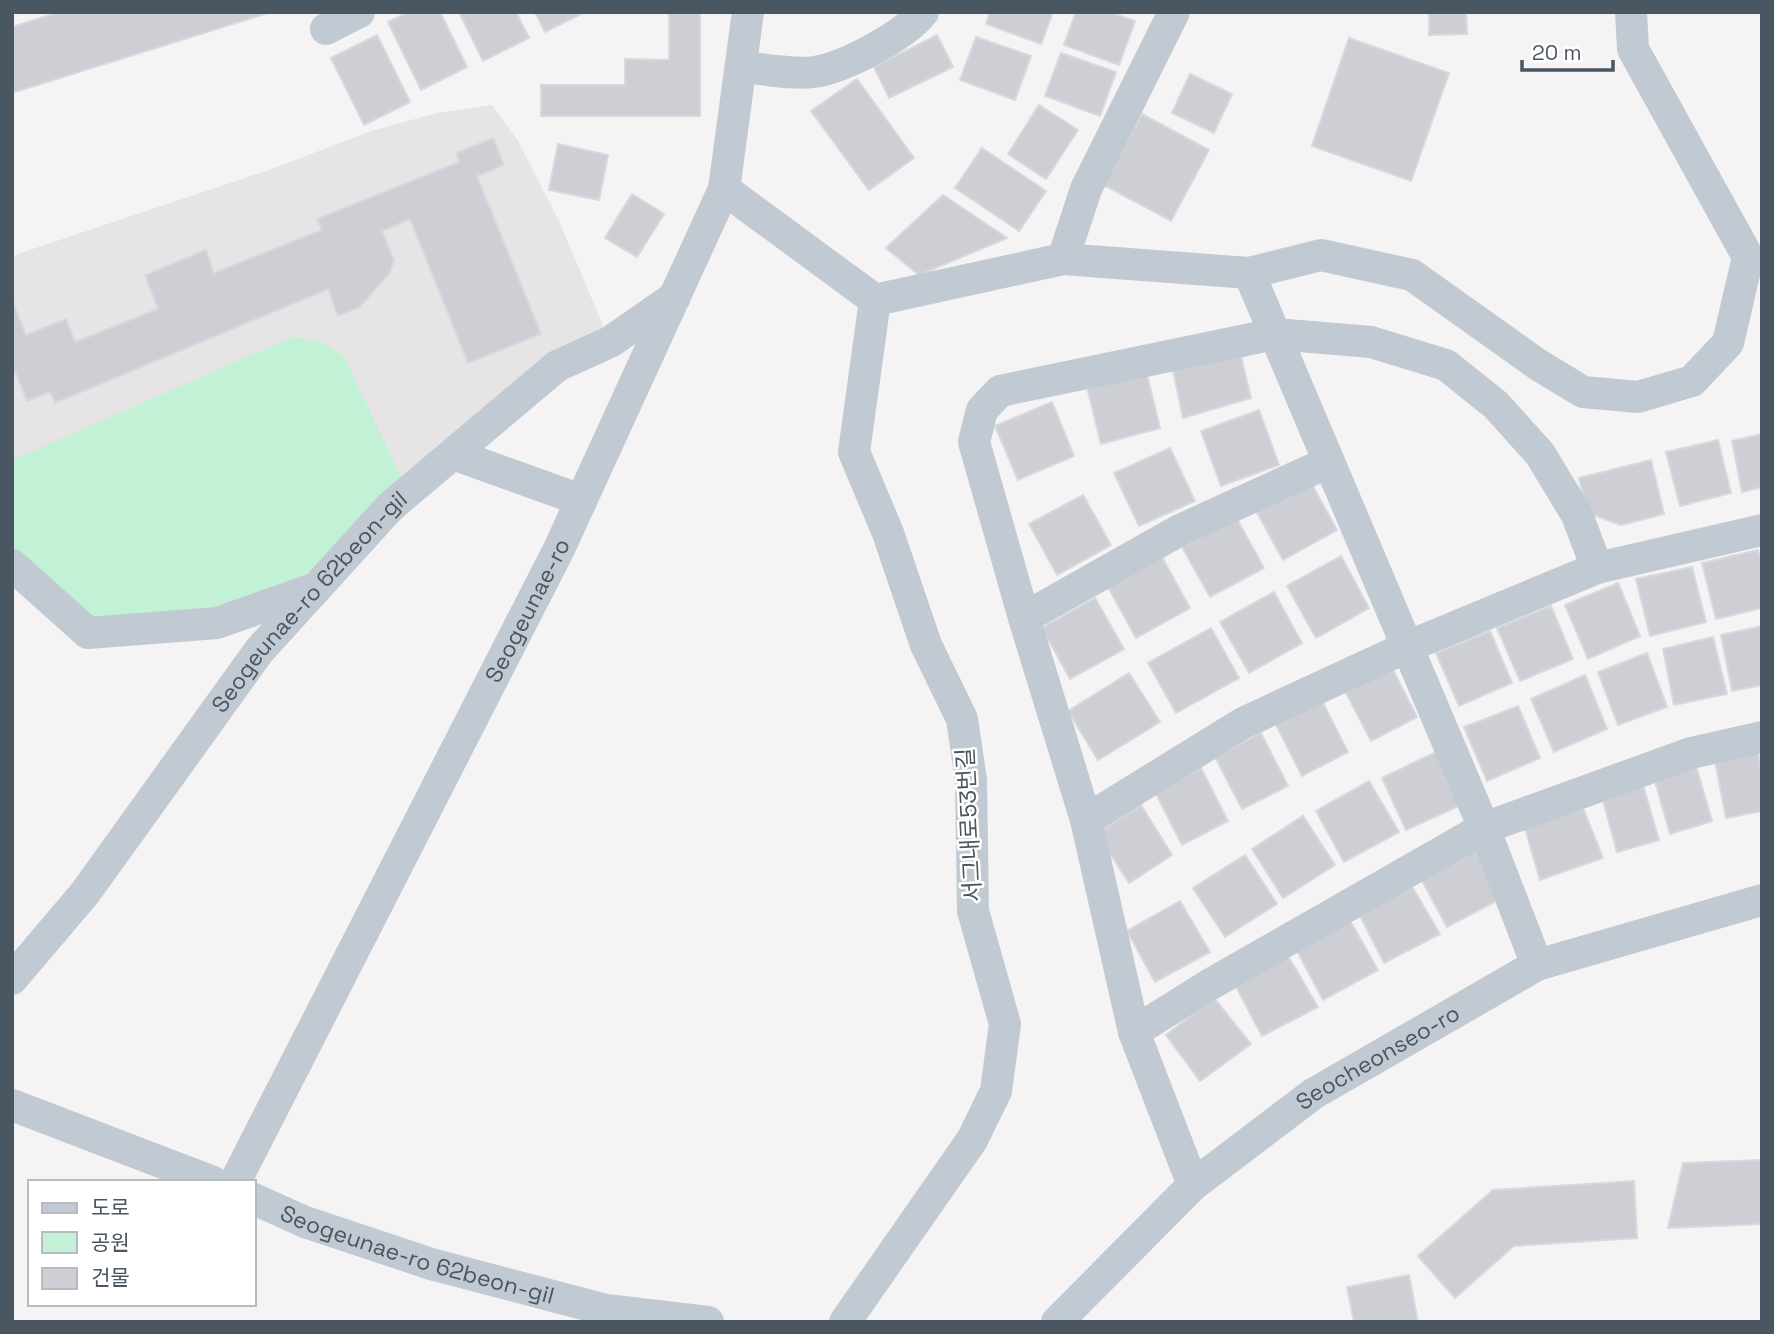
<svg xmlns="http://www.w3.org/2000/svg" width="1774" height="1334" font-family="'Space Grotesk','Noto Sans KR',sans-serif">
	<rect width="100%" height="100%" fill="#f5f3f3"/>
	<!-- education -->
	<path fill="#e6e4e5" d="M492,105L518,141L559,221L610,342L391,507L12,565V256L272,169L371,131L437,113Z"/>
	<!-- green -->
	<path fill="#c3f1d5" d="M292,337L320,341L344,356L408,492L317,587L88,633L12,565V460Z"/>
	<!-- building -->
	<g fill="#cdcfd5" stroke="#d7d9de" stroke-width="2">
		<path d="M59,12H267L268,13L12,93V27Z"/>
		<path d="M408,12H440L467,67L421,90L388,22Z"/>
		<path d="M459,12H516L529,38L483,61Z"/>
		<path d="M535,12H585L545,32Z"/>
		<path d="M669,12H700V116H541V85H625V59L669,60Z"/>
		<path d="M990,12H1053L1041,44L986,24Z"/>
		<path d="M1076,12H1110L1135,21L1119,65L1064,45Z"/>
		<path d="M1429,12H1466L1467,34L1429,35Z"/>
		<path d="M377,35L410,102L364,125L331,58Z"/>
		<path d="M937,35L953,67L889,98L874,67Z"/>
		<path d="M976,37L1031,56L1015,100L960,80Z"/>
		<path d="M1349,38L1449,73L1411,181L1312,146Z"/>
		<path d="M1061,53L1116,72L1100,116L1045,96Z"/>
		<path d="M1190,74L1232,94L1214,133L1172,113Z"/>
		<path d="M857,79L914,158L869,190L811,111Z"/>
		<path d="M1039,105L1078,130L1046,179L1008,154Z"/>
		<path d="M1142,114L1209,150L1171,221L1104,185Z"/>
		<path d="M493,138L504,165L477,176L541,334L468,363L410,219L382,231L394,260L390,273L360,307L338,316L328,289L55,403L50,392L27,401L15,371L12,372V300L26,335L66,319L75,342L158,309L145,275L206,250L214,273L322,230L317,219L459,162L456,153Z"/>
		<path d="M558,144L608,155L599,200L549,190Z"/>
		<path d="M982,148L1046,191L1019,231L955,188Z"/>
		<path d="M632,194L664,214L637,257L605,238Z"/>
		<path d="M943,195L1007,238L919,275L886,248Z"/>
		<path d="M1240,352L1251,398L1183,418L1173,370Z"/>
		<path d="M1146,371L1160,428L1101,444L1087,387Z"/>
		<path d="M1052,402L1074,456L1018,480L995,426Z"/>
		<path d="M1259,410L1279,465L1221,486L1201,431Z"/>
		<path d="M1762,434V487L1742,492L1732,441Z"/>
		<path d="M1718,440L1731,493L1680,506L1666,452Z"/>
		<path d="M1170,448L1195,501L1139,526L1114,473Z"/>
		<path d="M1651,460L1664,514L1621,525L1587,513L1579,478Z"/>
		<path d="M1309,479L1337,530L1283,560L1255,509Z"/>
		<path d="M1083,495L1111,545L1057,575L1029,524Z"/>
		<path d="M1236,517L1264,568L1210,597L1182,547Z"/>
		<path d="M1758,550L1762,564V608L1716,619L1702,563Z"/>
		<path d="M1341,556L1369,608L1316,638L1287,586Z"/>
		<path d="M1162,557L1190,608L1136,638L1108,587Z"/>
		<path d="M1692,567L1706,622L1650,636L1636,579Z"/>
		<path d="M1618,583L1640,636L1588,659L1565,605Z"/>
		<path d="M1274,592L1302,643L1249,673L1220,622Z"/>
		<path d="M1095,598L1124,649L1070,679L1042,628Z"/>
		<path d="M1551,606L1573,659L1520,681L1497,628Z"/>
		<path d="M1762,626V685L1732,691L1721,635Z"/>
		<path d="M1211,628L1239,678L1176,713L1148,663Z"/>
		<path d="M1490,631L1512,683L1459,706L1436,653Z"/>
		<path d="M1713,637L1727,694L1674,705L1663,649Z"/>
		<path d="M1647,653L1667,707L1618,725L1598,672Z"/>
		<path d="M1390,664L1417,717L1371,741L1344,689Z"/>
		<path d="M1129,673L1160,722L1098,760L1068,711Z"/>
		<path d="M1585,675L1607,729L1554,752L1531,699Z"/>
		<path d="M1321,699L1348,752L1302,776L1275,723Z"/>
		<path d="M1518,706L1540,758L1487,781L1464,727Z"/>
		<path d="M1261,733L1288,786L1242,809L1215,757Z"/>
		<path d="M1436,752L1463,804L1406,830L1382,778Z"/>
		<path d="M1758,753L1762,774V811L1726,818L1715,761Z"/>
		<path d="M1696,766L1712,821L1670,834L1654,778Z"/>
		<path d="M1201,768L1228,821L1182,845L1155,792Z"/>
		<path d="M1369,781L1399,832L1344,862L1316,811Z"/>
		<path d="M1643,785L1659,840L1617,852L1602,797Z"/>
		<path d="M1141,805L1172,855L1129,883L1097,833Z"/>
		<path d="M1583,808L1603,858L1540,880L1524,825Z"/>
		<path d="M1303,816L1335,865L1283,898L1252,849Z"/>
		<path d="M1473,847L1502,898L1447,927L1420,877Z"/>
		<path d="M1245,855L1277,904L1225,937L1193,888Z"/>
		<path d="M1410,883L1440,934L1384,963L1358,912Z"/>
		<path d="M1180,901L1210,952L1155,982L1127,931Z"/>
		<path d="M1349,919L1378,970L1323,1000L1296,949Z"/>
		<path d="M1288,956L1318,1007L1262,1036L1235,985Z"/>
		<path d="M1214,998L1251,1044L1200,1081L1166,1035Z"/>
		<path d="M1762,1160V1224L1668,1228L1683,1163Z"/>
		<path d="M1634,1181L1637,1238L1514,1246L1455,1298L1418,1256L1493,1190Z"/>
		<path d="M1409,1275L1418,1322H1354L1347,1287Z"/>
	</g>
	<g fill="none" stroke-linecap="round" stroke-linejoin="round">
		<!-- minor -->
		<g stroke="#c1cad2" stroke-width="32">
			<path d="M326,29L359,12"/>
			<path d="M743,67C765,69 792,75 814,72C844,68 904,36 923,12"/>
			<path d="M724,189L875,300L1063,259L1249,273L1321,255L1412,275L1537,364L1583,392L1638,397L1692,381L1728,343L1748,257L1633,49L1631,12"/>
			<path d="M1063,259L1086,189L1174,12"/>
			<path d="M1249,273L1484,828L1537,965"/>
			<path d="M453,454L581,500"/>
			<path d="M12,565L88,633L217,623L313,589"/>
			<path d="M1597,568L1762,530"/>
			<path d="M1024,618L974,442L982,410L1000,391L1275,334L1371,342L1446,365L1496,405L1540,454L1577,515L1597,568L1407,647L1243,723L1086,820L1024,618L1180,530L1329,462"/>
			<path d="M1086,820L1134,1032L1209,985L1484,828L1691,753L1762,737"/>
			<path id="s1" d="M12,979L85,893L259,651L390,507L557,366L610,342L675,297"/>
			<path d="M1134,1032L1193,1185"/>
			<path d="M12,1105L213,1182"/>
			<path id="s2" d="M235,1182L559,549L724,189L748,12"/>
			<path id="s3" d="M254,1199L305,1222L431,1264L606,1310L708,1322"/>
			<path d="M845,1322L972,1140L996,1091L1005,1024L973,911L971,780L962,719L926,645L888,533L854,452L875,300"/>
			<path id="s4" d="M1057,1322L1193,1185L1313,1094L1537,965L1762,900"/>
		</g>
	</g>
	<g text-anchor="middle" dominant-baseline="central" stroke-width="5" stroke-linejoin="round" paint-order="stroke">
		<!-- street labels -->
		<g font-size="23" fill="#4a5661" stroke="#fff">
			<text stroke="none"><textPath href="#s1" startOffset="481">Seogeunae-ro 62beon-gil</textPath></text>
			<text stroke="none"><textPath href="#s2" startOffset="642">Seogeunae-ro</textPath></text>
			<text transform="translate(969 825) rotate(-93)">서그내로53번길</text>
			<text stroke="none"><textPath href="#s4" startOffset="418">Seocheonseo-ro</textPath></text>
			<text stroke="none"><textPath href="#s3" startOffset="173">Seogeunae-ro 62beon-gil</textPath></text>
		</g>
	</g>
	<!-- border -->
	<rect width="1774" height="1334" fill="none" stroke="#4a5661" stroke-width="28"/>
	<!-- legend -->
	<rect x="28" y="1180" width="228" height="126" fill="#ffffff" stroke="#b7bbc0" stroke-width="2"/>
	<rect x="42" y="1203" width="35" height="10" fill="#c1cad2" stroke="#b7bbc0" stroke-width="2"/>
	<text x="91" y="1215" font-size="21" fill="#4a5661">도로</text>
	<rect x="42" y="1232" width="35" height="21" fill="#c3f1d5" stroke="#b7bbc0" stroke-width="2"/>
	<text x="91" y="1250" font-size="21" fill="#4a5661">공원</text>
	<rect x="42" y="1268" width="35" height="21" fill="#cdcfd5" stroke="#b7bbc0" stroke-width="2"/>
	<text x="91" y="1285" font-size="21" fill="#4a5661">건물</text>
	<!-- scale -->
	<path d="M1522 60v10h91v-10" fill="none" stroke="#4a5661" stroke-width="3.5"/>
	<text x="1532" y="60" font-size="21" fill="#4a5661" stroke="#ffffff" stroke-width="5" paint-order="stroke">20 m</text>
</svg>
